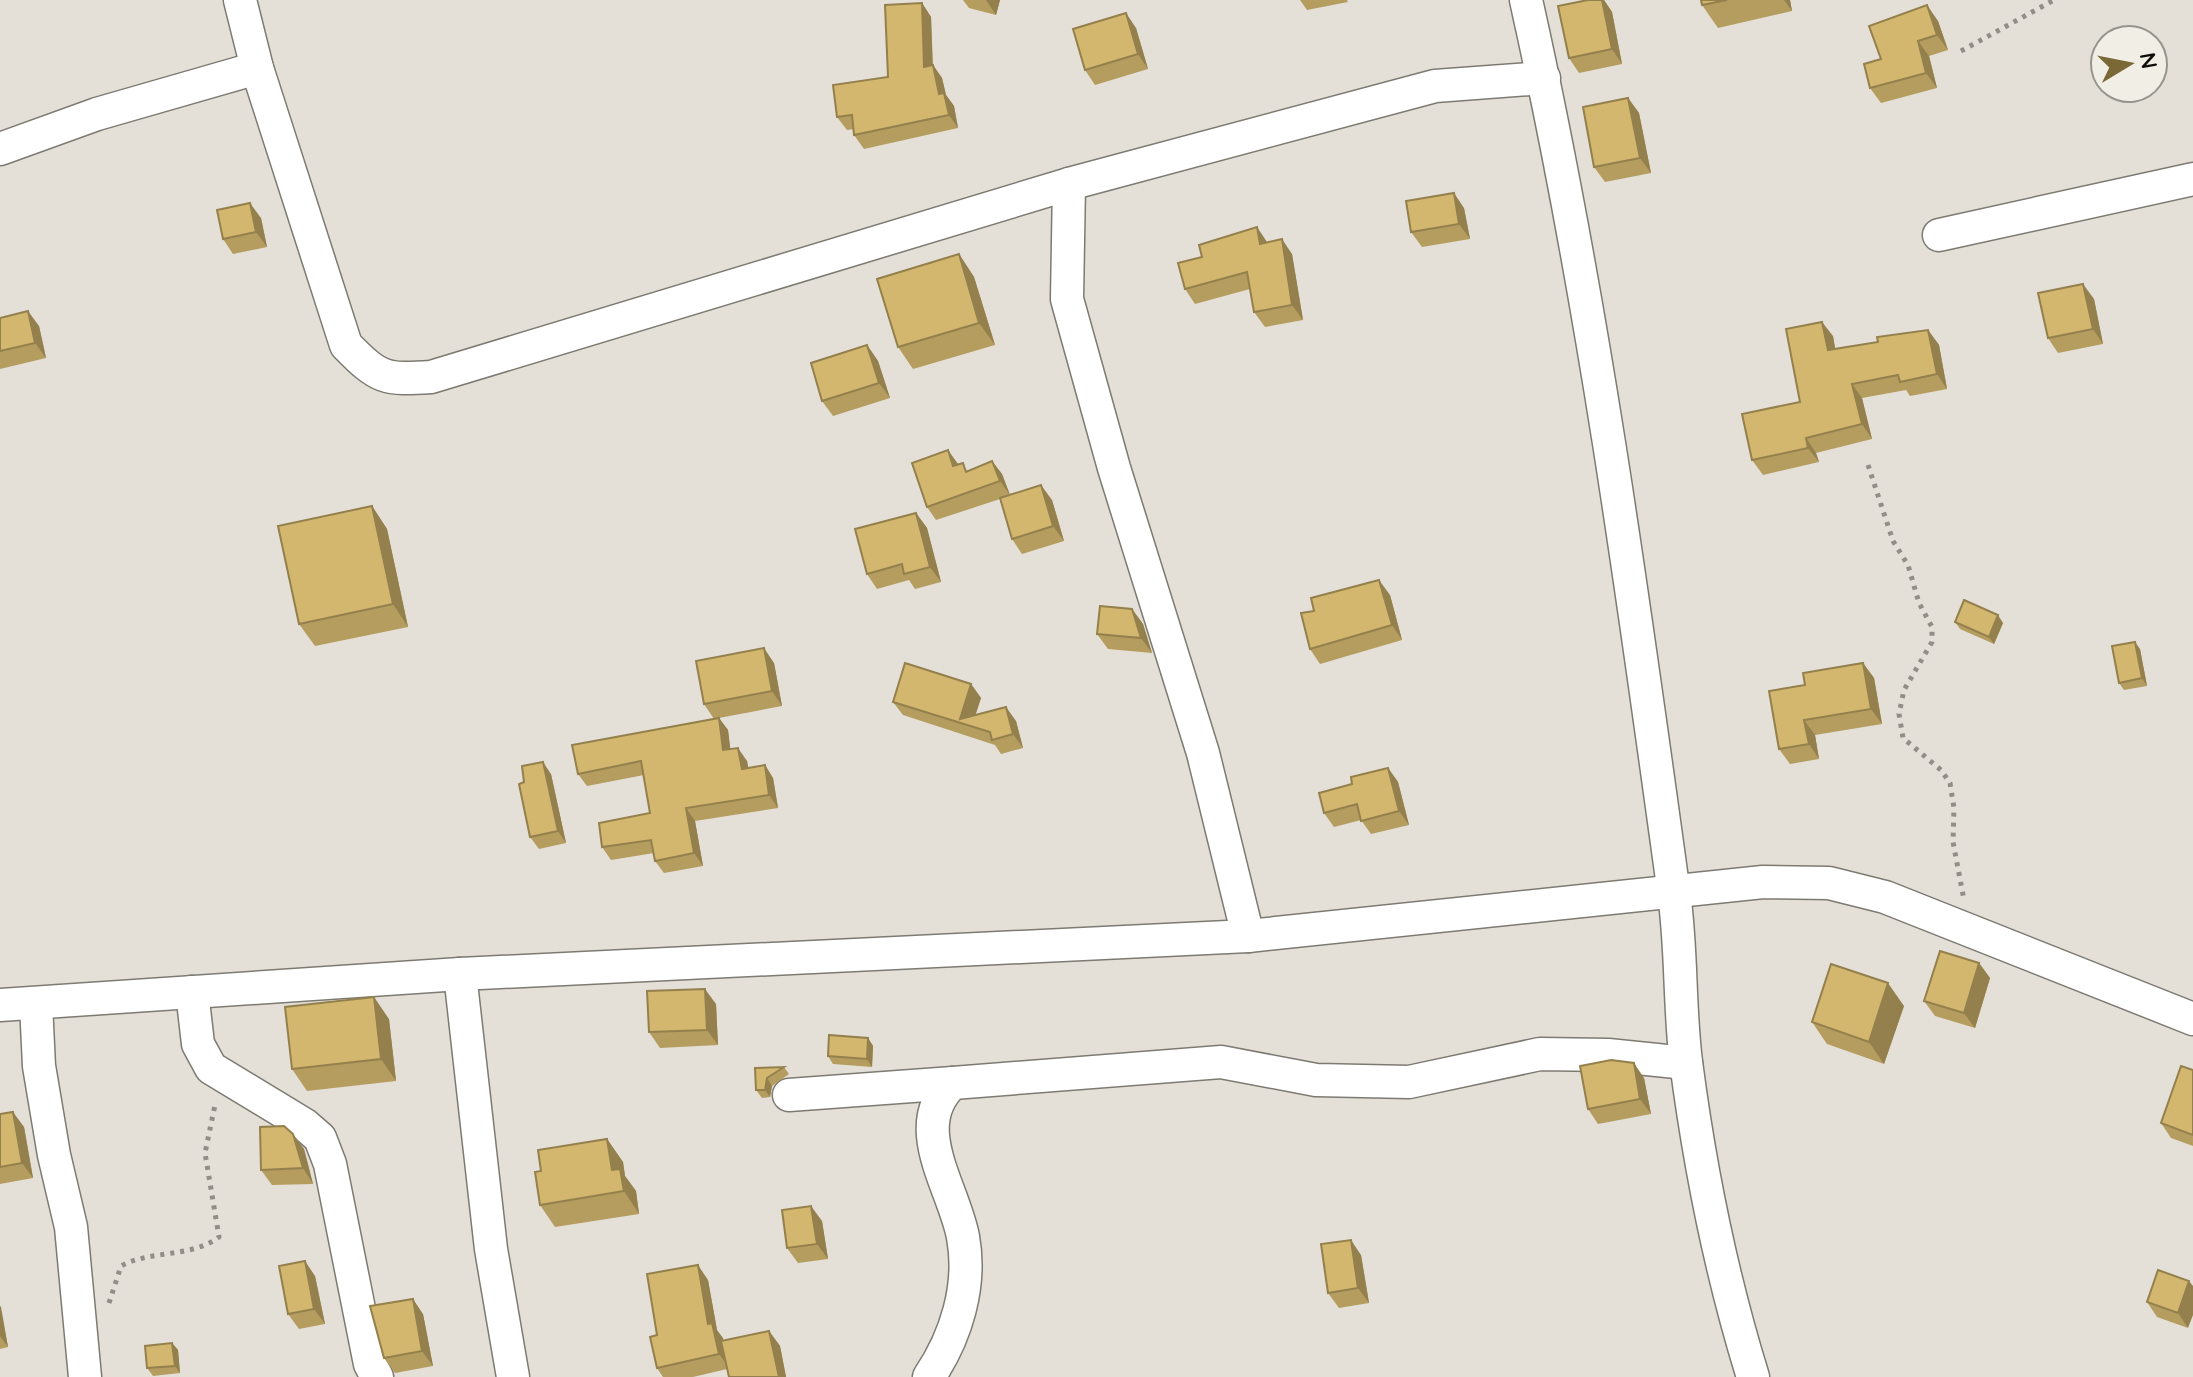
<svg xmlns="http://www.w3.org/2000/svg" width="2193" height="1377" font-family="Quicksand,sans-serif">
	<rect width="100%" height="100%" fill="#e4e0d8"/>
	<g fill="none" stroke-linecap="round" stroke-linejoin="round">
		<defs>
			<g id="minor">
				<path d="M240,0L257,68L346,345C379,379 385,380 431,377L1069,184L1435,86L1544,78"/>
				<path d="M1526,0C1592,295 1633,595 1674,894C1682,950 1679,1006 1686,1062C1700,1169 1721,1274 1753,1377"/>
				<path d="M0,149L97,114L257,68"/>
				<path d="M1069,184L1067,299L1114,468L1203,753L1248,936"/>
				<path d="M1939,235L2193,179"/>
				<path d="M460,974L491,1249L513,1377"/>
				<path d="M192,992L198,1044L211,1068L305,1125L320,1138L330,1164L370,1364L377,1377"/>
				<path d="M36,1004L39,1066L54,1155L71,1227L85,1377"/>
				<path d="M0,1005L460,974L1248,936L1763,882L1829,883L1885,897L2193,1019"/>
				<path d="M789,1095L953,1083"/>
				<path d="M929,1377C956,1337 972,1286 963,1237C954,1188 906,1125 953,1083L1221,1062L1316,1080L1409,1082L1540,1054L1608,1055L1686,1063"/>
			</g>
		</defs>
		<!-- minor casing -->
		<use href="#minor" stroke="#7d7a72" stroke-width="35"/>
		<!-- path -->
		<g stroke="#918e88" stroke-width="5" stroke-dasharray="4 6" stroke-linecap="butt">
			<path d="M1961,51L2054,0"/>
			<path d="M1868,465L1893,541L1908,565L1919,603L1932,627V642L1904,690L1899,714L1903,738L1941,770L1950,783L1954,808L1953,842L1964,900"/>
			<path d="M109,1303L121,1266C150,1250 191,1258 219,1237L205,1153L215,1105"/>
		</g>
		<!-- minor -->
		<use href="#minor" stroke="#fff" stroke-width="32"/>
	</g>
	<!-- wall -->
	<g fill="#b59d5f">
		<path d="M963,0H1000L996,15L969,8Z"/>
		<path d="M1300,0H1347L1348,2L1307,10Z"/>
		<path d="M1588,0H1604L1612,12L1622,64L1579,73L1569,58Z"/>
		<path d="M1701,0H1790L1792,11L1718,28L1702,5Z"/>
		<path d="M922,3L931,17L933,65L942,78L946,95L954,106L958,128L864,149L854,135V129L847,130L837,117L888,77Z"/>
		<path d="M1938,21L1948,50L1929,56L1937,88L1881,103L1870,88L1881,59Z"/>
		<path d="M1136,28L1148,69L1095,85L1085,70Z"/>
		<path d="M1628,98L1639,113L1651,173L1605,182L1594,167Z"/>
		<path d="M1464,208L1470,239L1422,247L1411,232Z"/>
		<path d="M261,218L267,247L233,254L223,239Z"/>
		<path d="M1267,242L1292,254L1303,320L1265,327L1254,312L1250,289L1195,304L1185,289Z"/>
		<path d="M959,254L974,277L995,345L913,369L898,347Z"/>
		<path d="M2094,299L2103,344L2058,353L2048,338Z"/>
		<path d="M0,318L39,326L46,358L0,369Z"/>
		<path d="M1928,330L1939,345L1947,389L1910,396L1906,390L1862,398L1872,439L1816,453L1819,462L1763,475L1752,460L1800,402L1833,336L1835,349L1878,342Z"/>
		<path d="M867,345L878,361L890,398L833,416L822,401Z"/>
		<path d="M992,461L1002,474L1010,495L1052,500L1064,541L1022,554L1012,539L1000,499L936,520L927,507L958,464L968,471Z"/>
		<path d="M372,506L387,529L408,627L315,646L299,624Z"/>
		<path d="M916,513L927,528L941,582L915,589L909,580L877,589L867,574Z"/>
		<path d="M1390,595L1402,640L1320,664L1310,649Z"/>
		<path d="M1132,609L1143,624L1152,653L1108,649L1097,634Z"/>
		<path d="M1955,622L2003,623L1994,644L1960,629Z"/>
		<path d="M2140,649L2147,686L2124,690L2119,683Z"/>
		<path d="M774,663L782,706L719,718L728,730L730,749L747,761L748,768L765,765L773,778L778,808L695,821L703,866L664,873L655,861L654,853L611,860L602,847L650,813L644,775L587,786L578,774L714,719L704,704Z"/>
		<path d="M1863,663L1874,678L1882,724L1815,735L1819,759L1790,764L1779,749L1805,685Z"/>
		<path d="M971,684L981,698L975,715L1016,721L1023,748L1001,754L995,745L903,715L893,702Z"/>
		<path d="M1388,768L1398,782L1409,825L1371,834L1361,820L1334,827L1324,813L1352,784Z"/>
		<path d="M551,774L566,843L539,849L530,837Z"/>
		<path d="M1979,963L1990,978L1975,1028L1935,1016L1924,1001Z"/>
		<path d="M716,1004L718,1045L660,1048L649,1032Z"/>
		<path d="M1904,1006L1884,1064L1827,1044L1812,1022Z"/>
		<path d="M389,1019L396,1081L307,1091L292,1069Z"/>
		<path d="M868,1038L873,1046L872,1067L833,1064L828,1056Z"/>
		<path d="M784,1067L789,1074L772,1086L770,1097L762,1098L756,1090L755,1068Z"/>
		<path d="M2193,1070V1146L2171,1138L2161,1123Z"/>
		<path d="M1644,1078L1651,1114L1598,1124L1588,1109Z"/>
		<path d="M0,1114L24,1127L33,1178L0,1184Z"/>
		<path d="M293,1134L304,1149L313,1184L272,1185L261,1170Z"/>
		<path d="M607,1139L623,1162L625,1176L636,1191L639,1214L555,1227L540,1205L541,1171Z"/>
		<path d="M822,1221L828,1259L798,1263L787,1248Z"/>
		<path d="M1361,1255L1369,1303L1339,1308L1328,1293Z"/>
		<path d="M2158,1270L2188,1328L2157,1317L2147,1302Z"/>
		<path d="M315,1276L325,1324L299,1329L288,1314Z"/>
		<path d="M708,1280L717,1330L723,1341L769,1331L780,1346L786,1377H729L727,1369L693,1377H663L657,1368V1335Z"/>
		<path d="M0,1306L8,1347L0,1349Z"/>
		<path d="M423,1314L433,1366L395,1373L384,1358Z"/>
		<path d="M172,1343L178,1350L180,1373L153,1376L147,1368Z"/>
	</g>
	<!-- shaded-wall -->
	<g fill="#94804d">
		<path d="M986,0H1000L996,15Z"/>
		<path d="M1602,0H1604L1612,12L1622,64L1612,49Z"/>
		<path d="M1784,0H1790L1792,11Z"/>
		<path d="M922,3L931,17L933,80L924,67Z"/>
		<path d="M1927,5L1938,21L1948,50L1937,35Z"/>
		<path d="M1126,13L1136,28L1148,69L1138,54Z"/>
		<path d="M1918,41L1929,56L1937,88L1926,73Z"/>
		<path d="M933,65L942,78L946,95L954,106L958,128L949,115L939,94Z"/>
		<path d="M1628,98L1639,113L1651,173L1640,158Z"/>
		<path d="M1454,193L1464,208L1470,239L1459,224Z"/>
		<path d="M250,203L261,218L267,247L256,232Z"/>
		<path d="M1257,227L1267,242L1260,244Z"/>
		<path d="M1282,239L1292,254L1303,320L1292,305Z"/>
		<path d="M959,254L974,277L995,345L979,323Z"/>
		<path d="M2083,284L2094,299L2103,344L2093,329Z"/>
		<path d="M28,311L39,326L46,358L35,343Z"/>
		<path d="M1822,322L1833,336L1838,365L1828,350Z"/>
		<path d="M1928,330L1939,345L1947,389L1937,374Z"/>
		<path d="M867,345L878,361L890,398L879,383Z"/>
		<path d="M1852,384L1862,398L1872,439L1862,424Z"/>
		<path d="M1806,438L1816,453L1819,462L1808,448Z"/>
		<path d="M948,450L958,464L953,466Z"/>
		<path d="M992,461L1002,474L1010,495L1000,481Z"/>
		<path d="M1041,485L1052,500L1064,541L1053,526Z"/>
		<path d="M372,506L387,529L408,627L393,604Z"/>
		<path d="M916,513L927,528L941,582L930,567Z"/>
		<path d="M1379,580L1390,595L1402,640L1392,625Z"/>
		<path d="M1132,609L1143,624L1152,653L1141,638Z"/>
		<path d="M1998,615L2003,623L1994,644L1989,637Z"/>
		<path d="M2135,642L2140,649L2147,686L2142,678Z"/>
		<path d="M764,648L774,663L782,706L772,691Z"/>
		<path d="M1863,663L1874,678L1882,724L1871,709Z"/>
		<path d="M971,684L981,698L972,726L960,719Z"/>
		<path d="M1006,707L1016,721L1023,748L1013,734Z"/>
		<path d="M719,718L728,730L732,762L723,750Z"/>
		<path d="M1804,720L1815,735L1819,759L1809,744Z"/>
		<path d="M738,748L747,761L751,782L742,769Z"/>
		<path d="M543,762L551,774L566,843L558,831Z"/>
		<path d="M765,765L773,778L778,808L769,795Z"/>
		<path d="M1388,768L1398,782L1409,825L1399,811Z"/>
		<path d="M686,808L695,821L703,866L694,853Z"/>
		<path d="M1979,963L1990,978L1975,1028L1964,1013Z"/>
		<path d="M1888,983L1904,1006L1884,1064L1869,1042Z"/>
		<path d="M705,989L716,1004L718,1045L707,1030Z"/>
		<path d="M374,997L389,1019L396,1081L381,1059Z"/>
		<path d="M868,1038L873,1046L872,1067L867,1059Z"/>
		<path d="M1634,1063L1644,1078L1651,1114L1640,1099Z"/>
		<path d="M767,1078L772,1086L770,1097L765,1090Z"/>
		<path d="M13,1112L24,1127L33,1178L22,1163Z"/>
		<path d="M293,1134L304,1149L313,1184L303,1168Z"/>
		<path d="M607,1139L623,1162L625,1176L636,1191L639,1214L624,1191L612,1170Z"/>
		<path d="M811,1206L822,1221L828,1259L817,1244Z"/>
		<path d="M1351,1240L1361,1255L1369,1303L1358,1288Z"/>
		<path d="M305,1261L315,1276L325,1324L314,1309Z"/>
		<path d="M698,1265L708,1280L717,1330L723,1338L730,1369L719,1354L708,1324Z"/>
		<path d="M2189,1281L2193,1286V1315L2188,1328L2178,1313Z"/>
		<path d="M413,1299L423,1314L433,1366L422,1351Z"/>
		<path d="M0,1306L1,1307L8,1347L0,1336Z"/>
		<path d="M769,1331L780,1346L786,1377H779Z"/>
		<path d="M172,1343L178,1350L180,1373L175,1366Z"/>
	</g>
	<!-- building -->
	<g fill="#d3b76e" stroke="#94804d" stroke-width="2">
		<path d="M1588,0H1602L1612,49L1569,58L1558,6Z"/>
		<path d="M1701,0H1727L1702,5Z"/>
		<path d="M922,3L924,67L933,65L939,94L944,93L949,115L854,135L852,115L837,117L833,85L888,77L885,5Z"/>
		<path d="M1927,5L1937,35L1918,41L1926,73L1870,88L1864,64L1881,59L1869,26Z"/>
		<path d="M1126,13L1138,54L1085,70L1073,29Z"/>
		<path d="M1628,98L1640,158L1594,167L1583,107Z"/>
		<path d="M1454,193L1459,224L1411,232L1406,201Z"/>
		<path d="M250,203L256,232L223,239L217,210Z"/>
		<path d="M1257,227L1260,244L1282,239L1292,305L1254,312L1247,272L1185,289L1178,263L1202,257L1199,245Z"/>
		<path d="M959,254L979,323L898,347L877,279Z"/>
		<path d="M2083,284L2093,329L2048,338L2038,293Z"/>
		<path d="M28,311L35,343L0,351V318Z"/>
		<path d="M1822,322L1828,350L1878,342L1877,337L1928,330L1937,374L1900,382L1898,375L1852,384L1862,424L1806,438L1808,448L1752,460L1742,414L1800,402L1786,329Z"/>
		<path d="M867,345L879,383L822,401L811,363Z"/>
		<path d="M948,450L953,466L963,463L966,472L992,461L1000,481L927,507L912,463Z"/>
		<path d="M1041,485L1053,526L1012,539L1000,498Z"/>
		<path d="M372,506L393,604L299,624L278,526Z"/>
		<path d="M916,513L930,567L904,574L902,564L867,574L855,529Z"/>
		<path d="M1379,580L1392,625L1310,649L1301,613L1314,611L1311,598Z"/>
		<path d="M1964,600L1998,615L1989,637L1955,622Z"/>
		<path d="M1100,606L1132,609L1141,638L1097,634Z"/>
		<path d="M2135,642L2142,678L2119,683L2112,646Z"/>
		<path d="M764,648L772,691L704,704L696,661Z"/>
		<path d="M905,663L971,684L960,719L1006,707L1013,734L992,740L990,732L893,702Z"/>
		<path d="M1863,663L1871,709L1804,720L1809,744L1779,749L1769,691L1805,685L1803,673Z"/>
		<path d="M719,718L723,750L738,748L742,769L765,765L769,795L686,808L694,853L655,861L651,840L602,847L599,823L650,813L641,761L578,774L572,745Z"/>
		<path d="M543,762L558,831L530,837L519,784L524,782L522,766Z"/>
		<path d="M1388,768L1399,811L1361,821L1357,804L1324,813L1319,793L1352,784L1351,777Z"/>
		<path d="M1940,951L1979,963L1964,1013L1924,1001Z"/>
		<path d="M1831,964L1888,983L1869,1042L1812,1022Z"/>
		<path d="M705,989L707,1030L649,1032L647,991Z"/>
		<path d="M374,997L381,1059L292,1069L285,1007Z"/>
		<path d="M829,1035L868,1038L867,1059L828,1056Z"/>
		<path d="M1611,1060L1634,1063L1640,1099L1588,1109L1580,1066Z"/>
		<path d="M2181,1066L2193,1070V1135L2161,1123Z"/>
		<path d="M784,1067L767,1078L765,1090H756L755,1068Z"/>
		<path d="M13,1112L22,1163L0,1167V1114Z"/>
		<path d="M284,1126L293,1134L303,1168L261,1170L260,1127Z"/>
		<path d="M607,1139L612,1170L620,1169L624,1191L540,1205L535,1172L541,1171L538,1150Z"/>
		<path d="M811,1206L817,1244L787,1248L782,1210Z"/>
		<path d="M1351,1240L1358,1288L1328,1293L1321,1244Z"/>
		<path d="M305,1261L314,1309L288,1314L279,1266Z"/>
		<path d="M698,1265L708,1324L712,1323L719,1354L657,1368L650,1337L657,1335L647,1274Z"/>
		<path d="M2158,1270L2189,1281L2178,1313L2147,1302Z"/>
		<path d="M413,1299L422,1351L384,1358L370,1306Z"/>
		<path d="M769,1331L779,1377H729L721,1341Z"/>
		<path d="M172,1343L175,1366L147,1368L145,1346Z"/>
	</g>
	<!-- north arrow -->
	<g transform="translate(2129 64) rotate(80)"><circle r="38" fill="#f1eee5" stroke="#96948d" stroke-width="2"/>
	<path d="M0-6L14 30L0 20L-14 30Z" fill="#7a6836"/>
	<text y="-12" font-size="22" font-weight="bold" text-anchor="middle" fill="#0d0c09">N</text>
	</g>
</svg>
